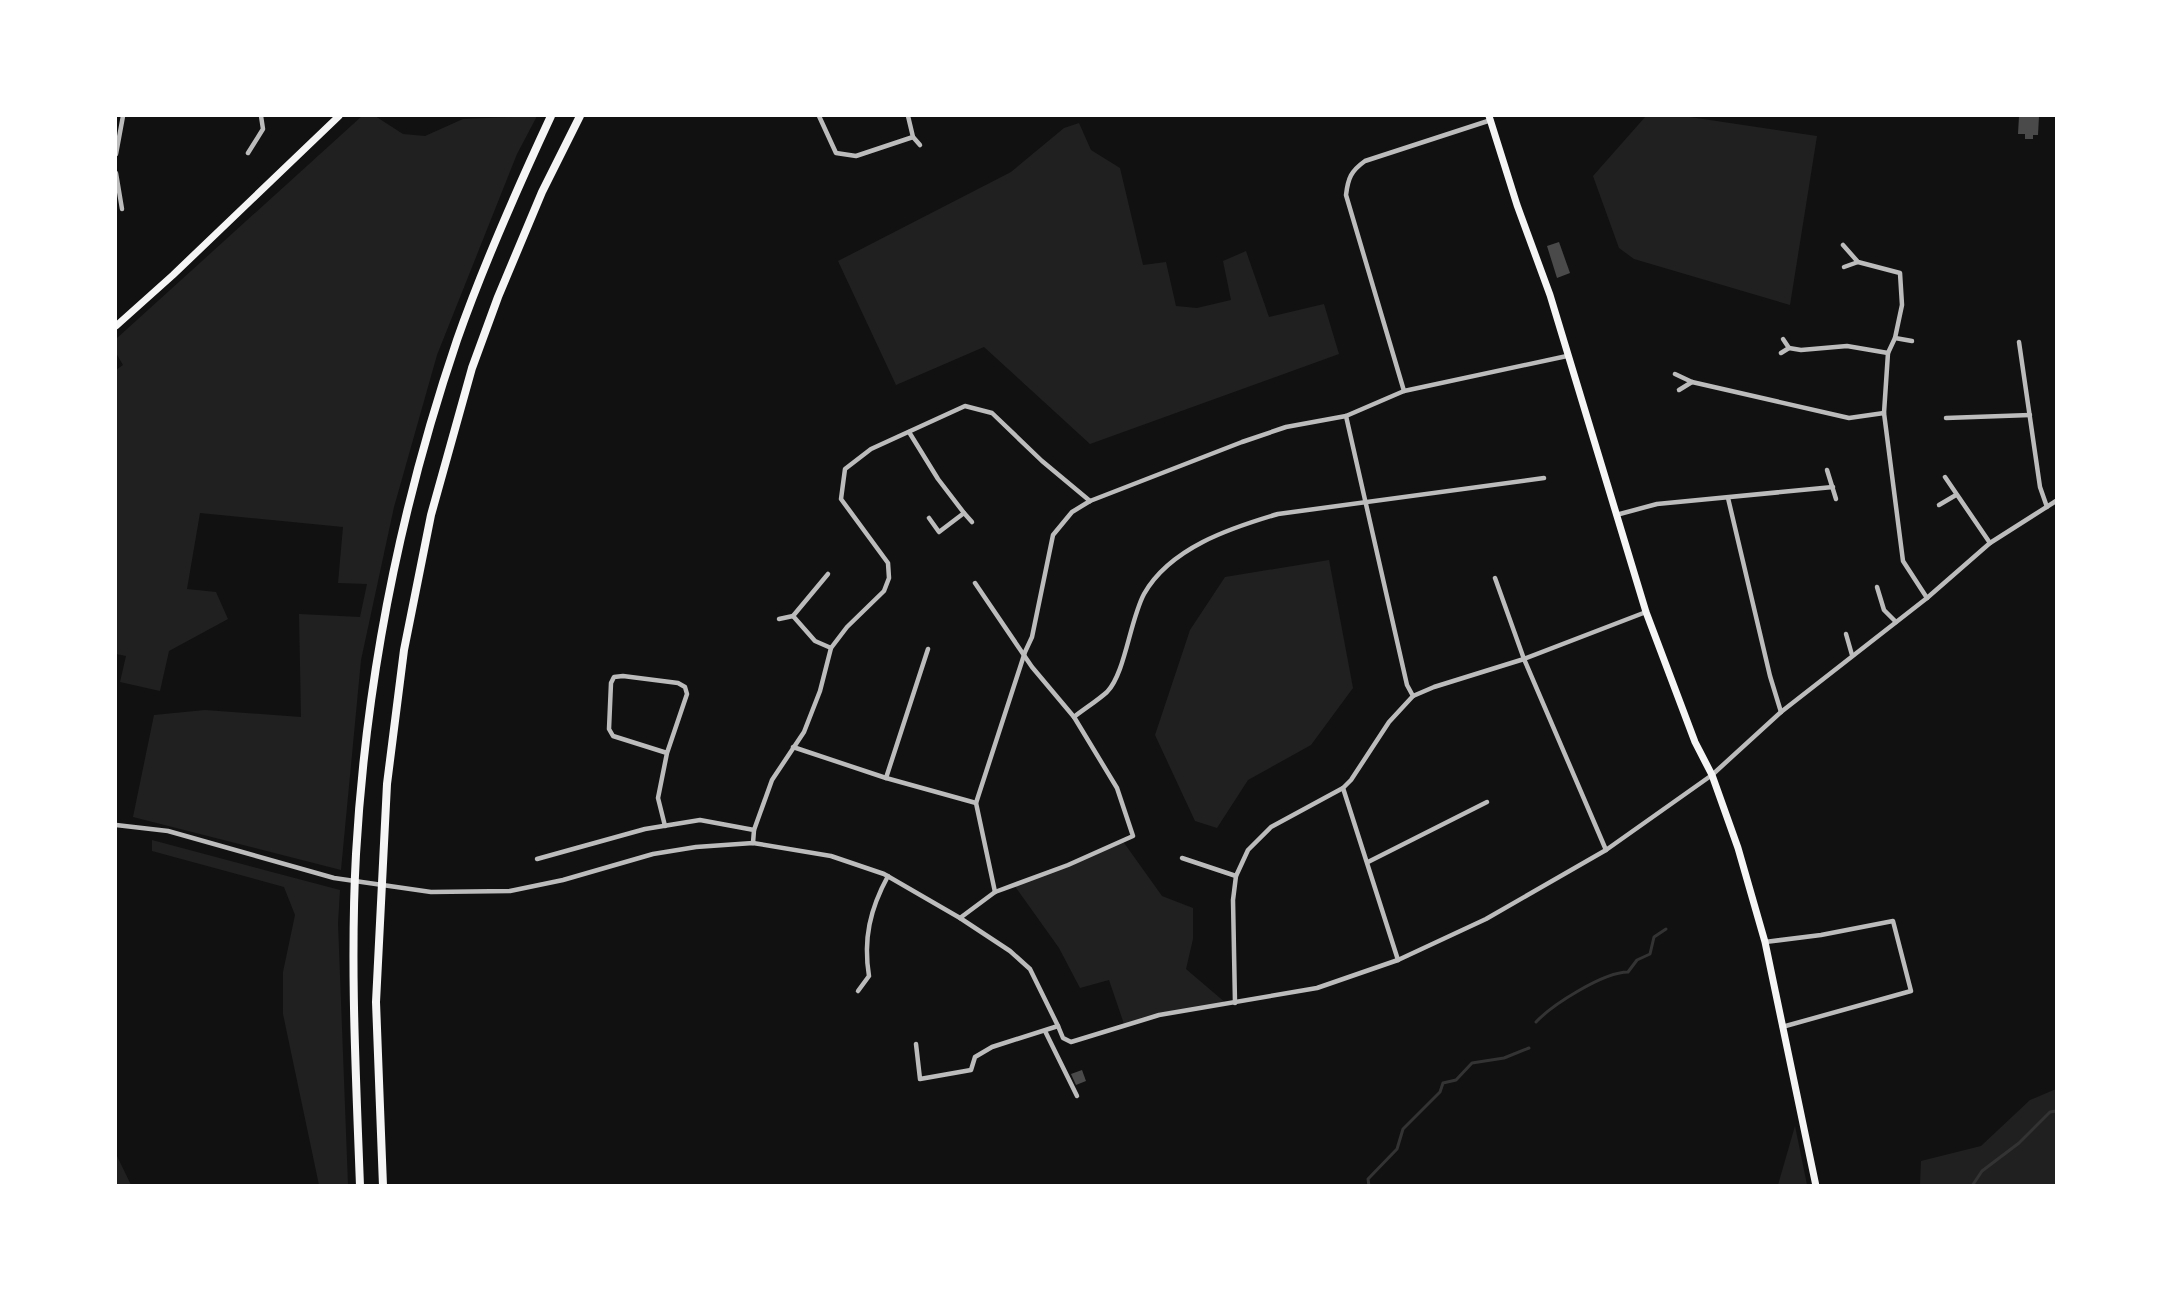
<svg xmlns="http://www.w3.org/2000/svg" width="2172" height="1301" font-family="Arial,sans-serif">
	<rect width="100%" height="100%" fill="#111"/>
	<!-- green -->
	<g fill="#202020">
		<path d="M362,116H375L403,134L425,136L463,119L537,116L517,154L437,355L394,507L361,660L341,870L133,817L154,715L205,710L301,717L299,614L360,617L367,584L338,583L343,527L200,513L187,589L216,592L228,619L169,651L160,691L120,682L126,656L116,654V370L123,365L116,353V339Z"/>
		<path d="M1646,116H1683L1817,136L1790,305L1634,259L1619,248L1593,176Z"/>
		<path d="M1079,123L1091,150L1120,168L1143,265L1166,262L1176,306L1197,308L1231,300L1223,261L1246,251L1269,317L1324,304L1339,354L1090,444L984,347L896,385L838,261L1011,172L1064,128Z"/>
		<path d="M1329,560L1353,688L1311,745L1248,780L1217,828L1195,821L1155,735L1190,630L1225,577Z"/>
		<path d="M152,840L340,890L338,923L348,1185H319L283,1014V972L295,915L284,887L152,851Z"/>
		<path d="M1122,840L1162,896L1193,908V939L1186,969L1227,1004L1157,1013L1124,1024L1109,980L1080,988L1059,948L1014,885L1068,865Z"/>
		<path d="M2056,1089V1185H1920L1921,1161L1981,1146L2030,1100Z"/>
		<path d="M1795,1126L1807,1185H1778Z"/>
		<path d="M116,1154L131,1185H116Z"/>
	</g>
	<g fill="none" stroke-linecap="round" stroke-linejoin="round">
		<!-- stream -->
		<g stroke="#333" stroke-width="3">
			<path d="M1536,1022C1553,1004 1604,972 1628,972L1637,960L1650,954L1654,937L1666,929"/>
			<path d="M1369,1186L1368,1179L1397,1149L1403,1129L1440,1092L1443,1083L1456,1080L1472,1063L1504,1058L1529,1048"/>
			<path d="M1972,1186L1982,1171L2019,1143L2050,1112L2056,1111"/>
		</g>
	</g>
	<!-- building -->
	<g fill="#4a4a4a">
		<path d="M2019,116H2039L2038,135H2033V139H2025V134H2018Z"/>
		<path d="M1559,242L1570,273L1557,278L1547,246Z"/>
		<path d="M1082,1070L1086,1081L1076,1085L1071,1074Z"/>
	</g>
	<g fill="none" stroke-linecap="round" stroke-linejoin="round">
		<!-- minor -->
		<g stroke="#bcbcbc" stroke-width="4.5">
			<path d="M819,116L836,153L856,156L913,137L908,116"/>
			<path d="M913,137L920,145"/>
			<path d="M248,153L263,129L261,116"/>
			<path d="M116,154L123,116"/>
			<path d="M116,173L122,209"/>
			<path d="M1843,245L1858,262L1900,273L1902,305L1895,338L1888,353L1884,413L1903,561L1927,598"/>
			<path d="M1844,267L1858,262"/>
			<path d="M1895,338L1912,341"/>
			<path d="M1783,339L1789,348"/>
			<path d="M2019,342L2040,487L2047,507"/>
			<path d="M1781,353L1789,348L1801,350L1847,346L1888,353"/>
			<path d="M1675,374L1692,382L1849,418L1884,413"/>
			<path d="M1679,390L1692,382"/>
			<path d="M1404,391L1346,195C1348,178 1351,171 1365,161L1491,120"/>
			<path d="M1346,416L1407,685L1413,696"/>
			<path d="M1946,418L2030,415"/>
			<path d="M909,432L938,479L964,513L939,532L929,518"/>
			<path d="M1827,470L1836,499"/>
			<path d="M1945,477L1990,543"/>
			<path d="M1728,498L1770,676L1781,712"/>
			<path d="M1939,505L1956,495"/>
			<path d="M964,513L972,522"/>
			<path d="M1616,515L1657,504L1833,487"/>
			<path d="M828,574L793,616L815,641L831,648"/>
			<path d="M1495,578L1524,659L1606,850"/>
			<path d="M1877,587L1884,610L1896,622"/>
			<path d="M779,619L793,616"/>
			<path d="M1846,634L1852,655"/>
			<path d="M1074,717C1084,709 1097,701 1107,692C1125,674 1130,620 1144,594C1170,548 1230,528 1278,514L1544,478"/>
			<path d="M793,747L886,778L976,803"/>
			<path d="M886,778L928,649"/>
			<path d="M116,825L168,831L334,878L431,892L510,891L563,880L653,854L696,847L753,843L831,856L884,874L960,918L1010,951L1030,969L1058,1026L992,1047L975,1057L971,1070L920,1079L916,1044"/>
			<path d="M665,826L658,798L667,753L613,736L609,729L611,683L614,677L623,676L678,683L685,687L687,694L667,753"/>
			<path d="M754,830L772,780L804,732L820,691L831,648L847,627L884,591L889,578L888,563L841,499L845,469L871,449L965,406L992,413L1042,461L1090,501"/>
			<path d="M1182,858L1236,876"/>
			<path d="M537,859L645,829L700,820L754,830L753,843"/>
			<path d="M1368,862L1487,802"/>
			<path d="M995,892L976,803L1025,652L1032,637L1053,535L1072,512L1090,501L1242,442L1286,427L1346,416L1404,391L1567,356"/>
			<path d="M960,918L995,892L1068,865L1133,836L1117,788L1074,717L1032,667L975,583"/>
			<path d="M1765,942L1821,935L1893,921L1911,991L1782,1027"/>
			<path d="M1398,960L1343,788L1351,780L1389,722L1413,696L1434,687L1524,659L1646,612"/>
			<path d="M858,991L869,976C863,939 870,909 888,876"/>
			<path d="M1235,1003L1233,900L1236,876L1248,850L1271,827L1343,788"/>
			<path d="M1058,1026L1063,1038L1071,1042L1159,1015L1317,988L1398,960L1486,919L1606,850L1712,775L1781,712L1927,598L1990,543L2056,501"/>
			<path d="M1045,1031L1077,1096"/>
		</g>
		<!-- primary -->
		<g stroke="#f5f5f5" stroke-width="7">
			<path d="M1489,116L1517,205L1550,295L1646,612L1695,742L1712,775L1738,848L1765,942L1816,1186"/>
			<path d="M116,326L173,275L339,116"/>
		</g>
		<!-- motorway -->
		<g stroke="#f5f5f5" stroke-width="8">
			<path d="M360,1186C356,1076 350,964 356,854C366,680 401,505 457,340C484,263 517,189 551,116"/>
			<path d="M383,1186L376,1002L387,784L404,650L431,515L472,368L498,297L542,192L580,116"/>
		</g>
	</g>
	<!-- border -->
	<rect width="2172" height="1301" fill="none" stroke="#ffffff" stroke-width="234"/>
</svg>
